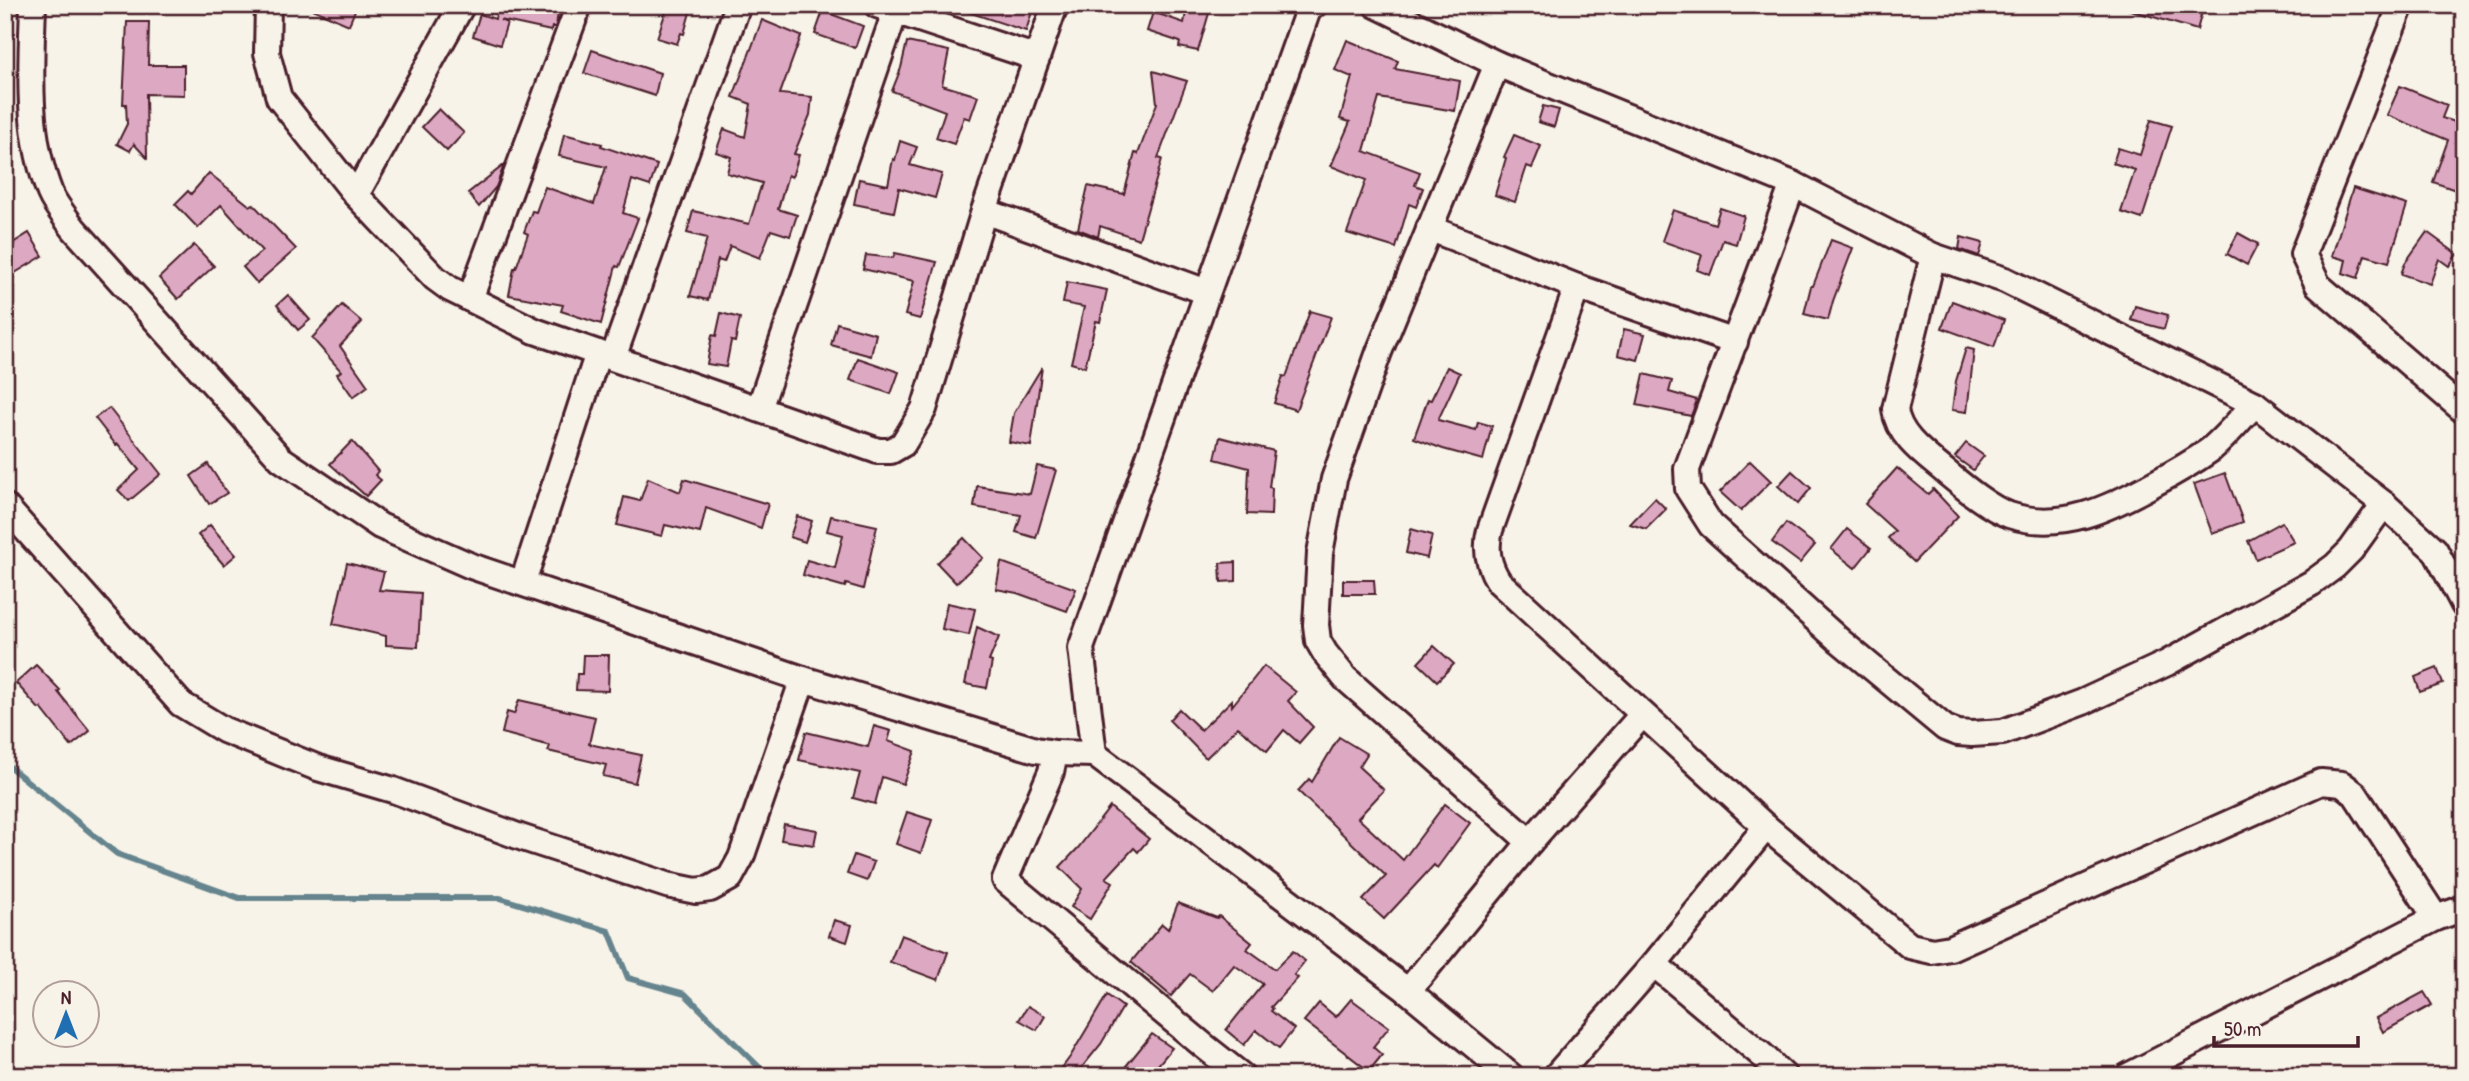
<svg xmlns="http://www.w3.org/2000/svg" width="2469" height="1081" font-family="'Patrick Hand',sans-serif">
	<rect width="100%" height="100%" fill="#f7f3e8"/>
	<filter id="ink" filterUnits="userSpaceOnUse"><feTurbulence type="fractalNoise" baseFrequency=".0143" numOctaves="2"/><feDisplacementMap in="SourceGraphic" scale="14" xChannelSelector="R" yChannelSelector="G"/><feConvolveMatrix kernelMatrix="1 2 1 2 8 2 1 2 1" color-interpolation-filters="sRGB"/></filter>
	<g filter="url(#ink)">
		<g fill="none" stroke-linecap="round" stroke-linejoin="round">
			<!-- stream -->
			<path stroke="#65848e" stroke-width="6" d="M5,763L117,854L239,898H500L609,931L628,978L685,994L768,1076"/>
		</g>
		<!-- building -->
		<g fill="#dda8c2" stroke="#4a1f2b" stroke-width="2">
			<path d="M303,5H357L349,25Z"/>
			<path d="M498,5H560L556,24L555,27H552L551,31L500,20L507,23L500,45L473,36L480,14L495,19Z"/>
			<path d="M668,5H692L684,34L681,33L677,44L657,38Z"/>
			<path d="M956,5H1034L1026,31L956,8Z"/>
			<path d="M2128,5H2204L2197,30L2127,9Z"/>
			<path d="M1187,8L1209,13L1198,51L1179,47L1180,42L1147,31L1153,12L1184,23Z"/>
			<path d="M823,11L863,26L855,48L815,34Z"/>
			<path d="M762,20L801,36L780,94L812,97L810,115L794,154L799,155L792,177L788,175L778,209L797,215L790,236L771,230L760,258L730,246L724,262L718,260L708,300L690,296L707,238L687,233L693,211L749,224L762,183L727,173L731,157L716,152L724,129L745,137L751,104L733,97Z"/>
			<path d="M127,22H149L148,65H184V95L146,94L147,158L134,144L130,151L117,144L127,124L126,104H123Z"/>
			<path d="M1347,40L1398,61L1395,69L1460,81L1455,111L1379,98L1364,151L1420,172L1415,185L1423,188L1416,207L1409,204L1396,248L1347,233L1366,180L1331,166L1350,122L1340,119L1352,77L1335,70Z"/>
			<path d="M907,42L949,51L942,85L978,96L970,119L964,117L954,144L936,138L945,111L892,91L901,68Z"/>
			<path d="M592,50L660,73L655,96L584,73Z"/>
			<path d="M1153,71L1187,81L1158,158L1162,159L1139,239L1100,226L1098,237L1078,229L1088,186L1124,194L1135,153L1138,154L1157,103Z"/>
			<path d="M2400,86L2447,105L2442,118L2454,122L2462,102H2464V193L2433,182L2448,140L2387,115Z"/>
			<path d="M1543,106L1559,110L1554,127L1538,122Z"/>
			<path d="M439,109L464,133L447,151L422,127Z"/>
			<path d="M2151,120L2172,126L2142,219L2121,212L2135,170L2113,163L2118,148L2140,155Z"/>
			<path d="M564,134L602,144L601,146L657,165L650,186L632,180L623,213L638,218L619,267L616,266L601,324L561,311L563,305L509,295L514,268H516L528,234L524,232L532,211L536,212L545,187L594,204L606,167L559,156Z"/>
			<path d="M1514,135L1541,146L1532,168L1527,166L1515,202L1495,195L1506,158L1504,157Z"/>
			<path d="M900,141L917,147L910,165L942,174L935,198L899,188L894,212L854,204L859,179L888,185L893,159L895,160Z"/>
			<path d="M504,165L496,187L479,207L468,193Z"/>
			<path d="M209,173L250,206L253,204L296,249L257,283L243,267L262,251L221,205L198,228L175,204L188,191L191,194Z"/>
			<path d="M2353,188L2407,205L2389,262L2365,255L2358,278L2343,273L2346,260L2332,256Z"/>
			<path d="M1720,208L1744,216L1736,244L1723,240L1710,275L1697,270L1702,255L1662,241L1673,210L1715,224Z"/>
			<path d="M2427,232L2457,254L2449,266L2439,259L2430,284L2401,274L2405,263Z"/>
			<path d="M29,233L43,256L5,279V248Z"/>
			<path d="M2238,233L2258,244L2247,265L2227,254Z"/>
			<path d="M1961,237L1983,243L1979,256L1959,249Z"/>
			<path d="M1831,240L1853,248L1833,301L1828,320L1804,314L1811,286H1813Z"/>
			<path d="M194,245L214,266L178,299L159,278Z"/>
			<path d="M895,253L937,262L920,319L905,315L914,281L863,269L866,255L893,258Z"/>
			<path d="M1067,282L1107,290L1100,322L1096,321L1085,367L1071,363L1084,307L1063,303Z"/>
			<path d="M288,295L310,320L298,330L277,305Z"/>
			<path d="M1952,301L2004,320L1994,347L1942,328Z"/>
			<path d="M342,305L362,322L340,346L368,386L353,397L337,374L341,371L312,338Z"/>
			<path d="M2135,306L2168,315L2164,329L2131,320Z"/>
			<path d="M1310,311L1331,317L1296,410L1274,403L1283,376L1286,377Z"/>
			<path d="M721,313L740,318L735,342L731,341L726,367L707,364L712,335L716,336Z"/>
			<path d="M837,323L876,334L871,356L831,345Z"/>
			<path d="M1624,329L1645,334L1638,360L1618,355Z"/>
			<path d="M1966,348L1974,350L1967,412L1952,410L1956,381Z"/>
			<path d="M858,358L899,372L891,394L850,380Z"/>
			<path d="M1042,367L1031,446L1009,442L1014,413Z"/>
			<path d="M1447,367L1460,373L1438,420L1476,430L1478,422L1492,426L1483,460L1443,449L1414,438L1428,399L1431,400Z"/>
			<path d="M1644,374L1672,381L1669,392L1697,400L1691,416L1637,405Z"/>
			<path d="M109,408L161,474L129,501L118,490L139,470L118,444L116,445L95,418Z"/>
			<path d="M1220,437L1274,451L1269,487L1272,488L1271,515L1247,514L1249,468L1215,459Z"/>
			<path d="M352,441L378,471L375,475L381,480L366,496L330,464Z"/>
			<path d="M1966,443L1984,456L1973,470L1955,457Z"/>
			<path d="M1750,461L1771,481L1741,511L1720,492Z"/>
			<path d="M208,464L227,493L209,504L191,476Z"/>
			<path d="M1037,466L1056,470L1036,538L1016,532L1021,515L974,507L977,486L1030,494Z"/>
			<path d="M1897,468L1928,494L1933,489L1958,516L1914,562L1888,538L1895,531L1865,504Z"/>
			<path d="M1792,471L1811,488L1798,504L1778,486Z"/>
			<path d="M2225,473L2243,522L2212,533L2194,484Z"/>
			<path d="M648,478L680,492L684,479L768,504L761,528L706,508L700,533L665,525L662,536L617,525L624,497L640,501Z"/>
			<path d="M1655,498L1666,509L1646,529L1630,524Z"/>
			<path d="M797,516L812,521L805,542L790,537Z"/>
			<path d="M831,516L877,526L863,589L846,584L845,587L803,575L807,560L835,568L843,535L827,531Z"/>
			<path d="M2282,522L2294,542L2256,559L2248,541Z"/>
			<path d="M1786,523L1815,545L1800,563L1772,542Z"/>
			<path d="M210,525L236,555L224,565L198,535Z"/>
			<path d="M1411,529L1432,535L1427,558L1406,553Z"/>
			<path d="M1847,529L1871,548L1855,568L1831,549Z"/>
			<path d="M964,538L983,558L956,583L937,563Z"/>
			<path d="M1001,562L1076,589L1067,611L1017,593L996,589Z"/>
			<path d="M1236,562V581L1221,582L1220,563Z"/>
			<path d="M347,563L384,572L379,590L421,593L418,647L386,645V636L333,624Z"/>
			<path d="M1343,580H1374L1375,594H1343Z"/>
			<path d="M947,603L975,609L969,635L942,629Z"/>
			<path d="M977,627L999,637L989,661L992,662L987,688L965,684Z"/>
			<path d="M1434,646L1454,664L1437,681L1418,663Z"/>
			<path d="M583,655H609L608,691L576,690L577,674H582Z"/>
			<path d="M36,665L60,690L58,692L90,731L71,746L41,708L39,709L16,683Z"/>
			<path d="M1264,666L1296,692L1288,701L1313,727L1299,743L1284,730L1267,751L1238,727L1206,758L1169,720L1179,709L1201,730L1232,700V706Z"/>
			<path d="M2437,668L2443,684L2420,692L2415,677Z"/>
			<path d="M519,700L595,717L589,744L641,755L635,783L603,776L606,765L548,751L550,746L502,733L507,712L514,714Z"/>
			<path d="M874,726L891,731L888,741L915,751L903,784L882,777L875,804L853,798L860,773L799,760L806,732L868,747Z"/>
			<path d="M1339,737L1367,754L1359,767L1384,790L1358,818L1403,860L1445,804L1470,823L1437,868L1434,865L1384,919L1363,900L1386,876L1298,791L1309,779L1312,782Z"/>
			<path d="M1110,807L1149,839L1138,852L1134,848L1106,878L1113,882L1090,919L1071,907L1082,889L1060,867L1078,848Z"/>
			<path d="M907,812L932,820L921,853L896,844Z"/>
			<path d="M784,824L817,830L814,845L781,840Z"/>
			<path d="M854,855L874,862L867,881L847,874Z"/>
			<path d="M1178,903L1217,918L1219,916L1252,943L1247,949L1275,969L1293,951L1305,961L1294,975L1298,978L1271,1007L1273,1009L1271,1011L1294,1029L1279,1048L1256,1030L1244,1045L1226,1030L1263,984L1234,965L1213,991L1190,974L1171,996L1131,962L1162,924L1168,929Z"/>
			<path d="M834,920L852,925L847,942L829,936Z"/>
			<path d="M901,935L948,952L938,980L890,962Z"/>
			<path d="M2424,992L2432,1005L2383,1032L2376,1018Z"/>
			<path d="M1107,995L1123,1007L1101,1044L1075,1076H1056L1070,1057Z"/>
			<path d="M1351,999L1389,1027L1373,1047L1382,1055L1369,1071L1304,1021L1319,1003L1336,1017Z"/>
			<path d="M1028,1006L1045,1016L1037,1030L1019,1020Z"/>
			<path d="M1152,1034L1172,1048L1149,1076H1137L1126,1066Z"/>
		</g>
		<g fill="none" stroke-linecap="round" stroke-linejoin="round">
			<defs>
				<g id="minor">
					<path d="M33,5C31,68 26,133 50,193C55,205 66,218 74,229L281,459L380,526L471,566L803,679L1036,750L1055,753L1094,754"/>
					<path d="M268,5L267,53L279,98L356,195L435,278L450,289L535,331L878,451H891L903,444L924,409L984,211L1055,5"/>
					<path d="M877,5L1037,58"/>
					<path d="M1314,5L1308,10L1081,648L1094,754L1408,991L1511,1076"/>
					<path d="M1376,5L1497,64L1793,184L1933,256L2005,280L2255,404L2384,504L2435,550L2464,605"/>
					<path d="M2401,5L2303,254L2318,285L2464,411"/>
					<path d="M1497,64L1379,352L1334,479L1320,553L1316,625L1318,641L1325,653L1345,678L1530,842"/>
					<path d="M1793,184L1687,469L1688,489L1711,525L1840,641L1945,728L1958,733L1972,734L2003,732L2083,702L2167,663L2312,583L2335,566L2351,550L2384,504"/>
					<path d="M356,195L462,5"/>
					<path d="M984,211L1207,292"/>
					<path d="M1429,228L1577,287L1735,342"/>
					<path d="M1933,256L1895,409C1898,437 1927,456 1947,473C1964,487 1989,508 2009,515C2062,532 2110,508 2155,483C2174,473 2193,462 2210,450C2226,437 2240,419 2255,404"/>
					<path d="M1577,287L1490,530C1485,549 1488,565 1499,582L1766,827L1910,946L1932,951L1950,948L2321,782L2342,784L2355,794L2436,918"/>
					<path d="M470,299L579,5"/>
					<path d="M613,358L738,5"/>
					<path d="M759,409L895,12"/>
					<path d="M5,506L181,704L224,730L318,768L393,790L523,838L667,885L696,891L710,889L730,878L741,858L803,679"/>
					<path d="M523,582L598,353"/>
					<path d="M1055,753L1051,772L1005,880L1204,1046L1242,1076"/>
					<path d="M1654,964L1763,1056L1784,1076"/>
					<path d="M1408,991L1530,842L1642,715"/>
					<path d="M1556,1076L1654,964L1766,827"/>
					<path d="M2128,1076L2436,918L2464,908"/>
				</g>
			</defs>
			<!-- minor casing -->
			<use href="#minor" stroke="#4a1f2b" stroke-width="30"/>
			<!-- minor -->
			<use href="#minor" stroke="#f7f3e8" stroke-width="24"/>
		</g>
	</g>
	<!-- margin -->
	<rect width="2469" height="1081" fill="none" stroke="#f7f3e8" stroke-width="28"/>
	<rect x="14" y="14" width="2441" height="1053" fill="none" stroke="#4a1f2b" stroke-width="2.5" filter="url(#ink)"/>
	<!-- north arrow -->
	<g transform="translate(66 1014)"><circle r="33" fill="#f7f3e8" stroke="#b29e9c" stroke-width="2"/>
	<path d="M0-5L12 26L0 18L-12 26Z" fill="#1f6fb2"/>
	<text y="-10" font-size="19" font-weight="bold" text-anchor="middle" fill="#4a1f2b">N</text>
	</g>
	<!-- scale -->
	<path d="M2214 1036v10h144v-10" fill="none" stroke="#4a1f2b" stroke-width="3.5"/>
	<text x="2224" y="1036" font-size="21" fill="#4a1f2b" stroke="#f7f3e8" stroke-width="5" paint-order="stroke">50 m</text>
</svg>
